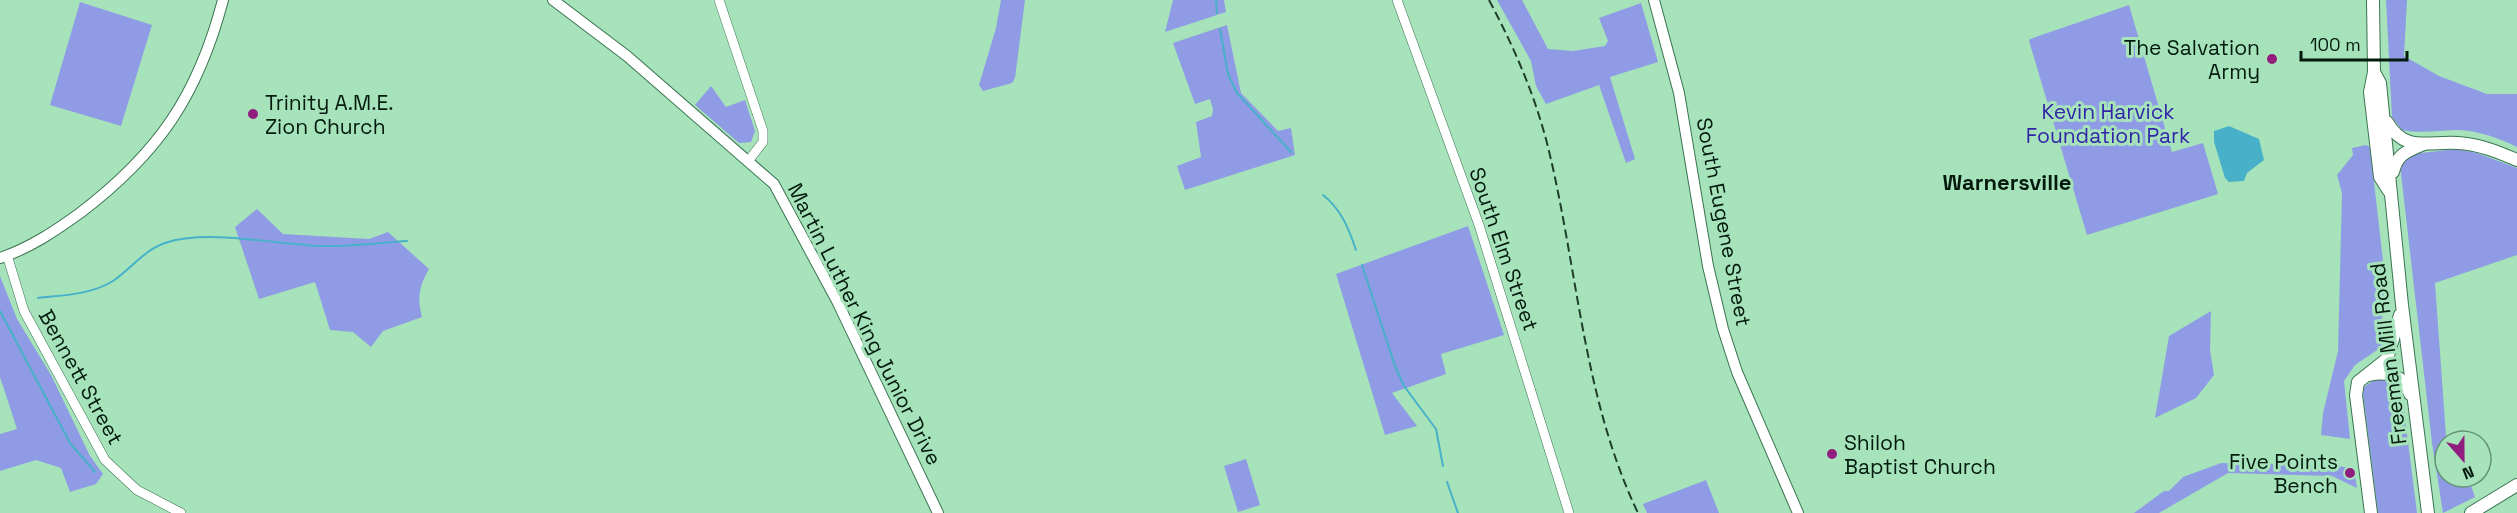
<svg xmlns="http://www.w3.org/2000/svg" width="2517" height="513" font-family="'Space Grotesk',sans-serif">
	<rect width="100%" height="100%" fill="#a6e3bb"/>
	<!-- green -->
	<g fill="#8f9ce5">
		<path d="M1001,0H1025L1015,78L1012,83L983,91L979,85L996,28Z"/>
		<path d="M1173,0H1224L1226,12L1165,32Z"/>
		<path d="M1497,0H1522L1548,49L1573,51L1605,46L1608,41L1599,18L1641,3L1658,62L1610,77L1635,159L1626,163L1599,85L1546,104L1536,86L1531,61Z"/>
		<path d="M2386,0H2407L2404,56L2439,76L2487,94H2517V147C2499,138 2479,131 2459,130C2439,130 2422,134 2402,130L2392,117Z"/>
		<path d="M80,2L152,25L121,126L50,105Z"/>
		<path d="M2129,5L2172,152L2203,143L2218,194L2087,235L2029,41L2030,39Z"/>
		<path d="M1227,25L1241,93L1278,131L1291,128L1295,155L1185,190L1177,166L1201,157L1196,122L1212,116L1213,109L1210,99L1195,104L1173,43Z"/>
		<path d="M711,86L726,107L745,100L755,131L751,142L739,143L695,105Z"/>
		<path d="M2366,145L2370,147L2389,313L2382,315L2383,346L2355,365L2344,381L2350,439L2321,435L2323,413L2338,351L2342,193L2337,175L2353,155L2352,148Z"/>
		<path d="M2456,149L2477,153L2517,168V255L2435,283L2446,436L2451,441H2445V477H2468L2475,497L2443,513L2432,443L2400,165L2412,154Z"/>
		<path d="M257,209L283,234L369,239L388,232L429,269C419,287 417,297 422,317L383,331L371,347L353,332L330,330L315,282L259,299L235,227Z"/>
		<path d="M1468,226L1504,335L1441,354L1446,374L1392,393L1417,426L1385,435L1336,274Z"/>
		<path d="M0,276L17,319L51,375L90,456L103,474L96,484L70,492L61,468L36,460L0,471V434L17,429L0,377Z"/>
		<path d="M2211,311L2210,350L2214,375L2196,398L2155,418L2169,336Z"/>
		<path d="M2377,378L2392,380L2402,394L2417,513H2378L2363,393L2364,387Z"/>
		<path d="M1246,459L1260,505L1238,512L1224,466Z"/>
		<path d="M2221,463L2333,465L2354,469L2357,488L2332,476L2228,473L2159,513H2134L2164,491H2169L2183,477Z"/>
		<path d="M1706,480L1719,513H1647L1643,504Z"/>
	</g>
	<!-- water -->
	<path fill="#48b0c8" d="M2229,126L2259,139L2264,160L2247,173L2244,181L2229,182L2225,178L2214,142V131Z"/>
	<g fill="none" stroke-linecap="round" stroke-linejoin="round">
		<!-- stream -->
		<g stroke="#48b0c8" stroke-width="2">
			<path d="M1216,0L1217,13"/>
			<path d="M1220,29L1228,74L1237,93L1291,152"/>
			<path d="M1323,195C1341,209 1349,229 1356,250"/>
			<path d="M1362,265L1395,366L1404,386L1436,429L1443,466"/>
			<path d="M38,298C64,295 90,295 113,281C131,269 144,250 165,243C206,229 276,244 320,246C349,247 378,243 407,241"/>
			<path d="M0,311L70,443L95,472"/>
			<path d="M1447,482L1458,513"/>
		</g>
		<defs>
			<g id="tertiary">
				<path d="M719,0L763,131V142L749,160"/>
				<path d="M1397,0L1479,225L1569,513"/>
				<path d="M7,255L24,311L105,460L137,490L181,513"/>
			</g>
			<g id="secondary">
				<path d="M553,0L627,56L774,184L838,303L938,513"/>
				<path d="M1654,0L1679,93L1708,266L1723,329L1737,372L1798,513"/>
				<path d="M0,258C30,248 55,231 80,213C159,153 198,95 223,0"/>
			</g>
			<g id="primary">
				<path d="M2373,0L2374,72L2370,92L2380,177L2389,191"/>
				<path d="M2374,72L2380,83L2402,305L2428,513"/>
				<path d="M2387,122C2405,153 2427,141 2458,143C2479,144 2498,152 2517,160"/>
				<path d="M2393,172C2397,154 2407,151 2424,144"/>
				<path d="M2369,375C2388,371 2403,375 2410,394"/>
				<path d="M2371,513L2356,395L2358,382L2387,359L2400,315"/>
				<path d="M2471,513L2517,485"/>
			</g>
		</defs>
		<!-- tertiary casing -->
		<use href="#tertiary" stroke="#3a7451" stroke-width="10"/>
		<!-- secondary casing -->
		<use href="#secondary" stroke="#3a7451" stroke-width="12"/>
		<!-- primary casing -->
		<use href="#primary" stroke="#3a7451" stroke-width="14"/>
		<!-- tertiary -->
		<use href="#tertiary" stroke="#fff" stroke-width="9"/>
		<!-- secondary -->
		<use href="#secondary" stroke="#fff" stroke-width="10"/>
		<!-- primary -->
		<use href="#primary" stroke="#fff" stroke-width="12"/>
		<!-- rail -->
		<path stroke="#203e2c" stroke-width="2" stroke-dasharray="9 4.5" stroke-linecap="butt" d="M1489,0C1514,47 1535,95 1548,147C1578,270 1583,398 1638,513"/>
	</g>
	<!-- markers -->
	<g fill="#911e7e" stroke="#a6e3bb" stroke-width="2">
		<circle cx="2272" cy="59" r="6"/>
		<circle cx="253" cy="114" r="6"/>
		<circle cx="1832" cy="454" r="6"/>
		<circle cx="2350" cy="473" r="6"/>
	</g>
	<g text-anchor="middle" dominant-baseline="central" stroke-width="6" stroke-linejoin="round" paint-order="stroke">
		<!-- poi labels -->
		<g font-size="21" fill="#031a0d" stroke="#a6e3bb" text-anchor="end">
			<text x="2260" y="47">The Salvation<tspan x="2260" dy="24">Army</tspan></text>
			<text x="265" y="102" text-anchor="start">Trinity A.M.E.<tspan x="265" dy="24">Zion Church</tspan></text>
			<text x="1844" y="442" text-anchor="start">Shiloh<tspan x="1844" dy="24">Baptist Church</tspan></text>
			<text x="2338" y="461">Five Points<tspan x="2338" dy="24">Bench</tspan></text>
		</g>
		<!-- park labels -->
		<g font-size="21" fill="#3124a8" stroke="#a6e3bb">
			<text x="2108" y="111">Kevin Harvick<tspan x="2108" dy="24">Foundation Park</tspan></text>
		</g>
		<!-- street labels -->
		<g font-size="21" fill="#031a0d" stroke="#a6e3bb">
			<text transform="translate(1724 222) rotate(79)">South Eugene Street</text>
			<text transform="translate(1504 249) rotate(71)">South Elm Street</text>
			<text transform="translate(865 324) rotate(63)">Martin Luther King Junior Drive</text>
			<text transform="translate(2388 354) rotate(-97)">Freeman Mill Road</text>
			<text transform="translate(81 377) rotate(61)">Bennett Street</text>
		</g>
		<!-- neighbourhood labels -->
		<g font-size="22" font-weight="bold" fill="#031a0d" stroke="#a6e3bb">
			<text x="2007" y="182">Warnersville</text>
		</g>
	</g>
	<!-- north arrow -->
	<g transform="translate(2463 459) rotate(159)"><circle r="28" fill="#a6e3bb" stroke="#659375" stroke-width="1.5"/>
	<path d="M0-4.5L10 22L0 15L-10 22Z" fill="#911e7e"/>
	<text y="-9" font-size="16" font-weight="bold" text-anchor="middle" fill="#031a0d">N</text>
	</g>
	<!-- scale -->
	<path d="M2301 51v9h106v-9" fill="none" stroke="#031a0d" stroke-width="3"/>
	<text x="2310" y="51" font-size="18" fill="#031a0d" stroke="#a6e3bb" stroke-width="4.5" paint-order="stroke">100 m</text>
</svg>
